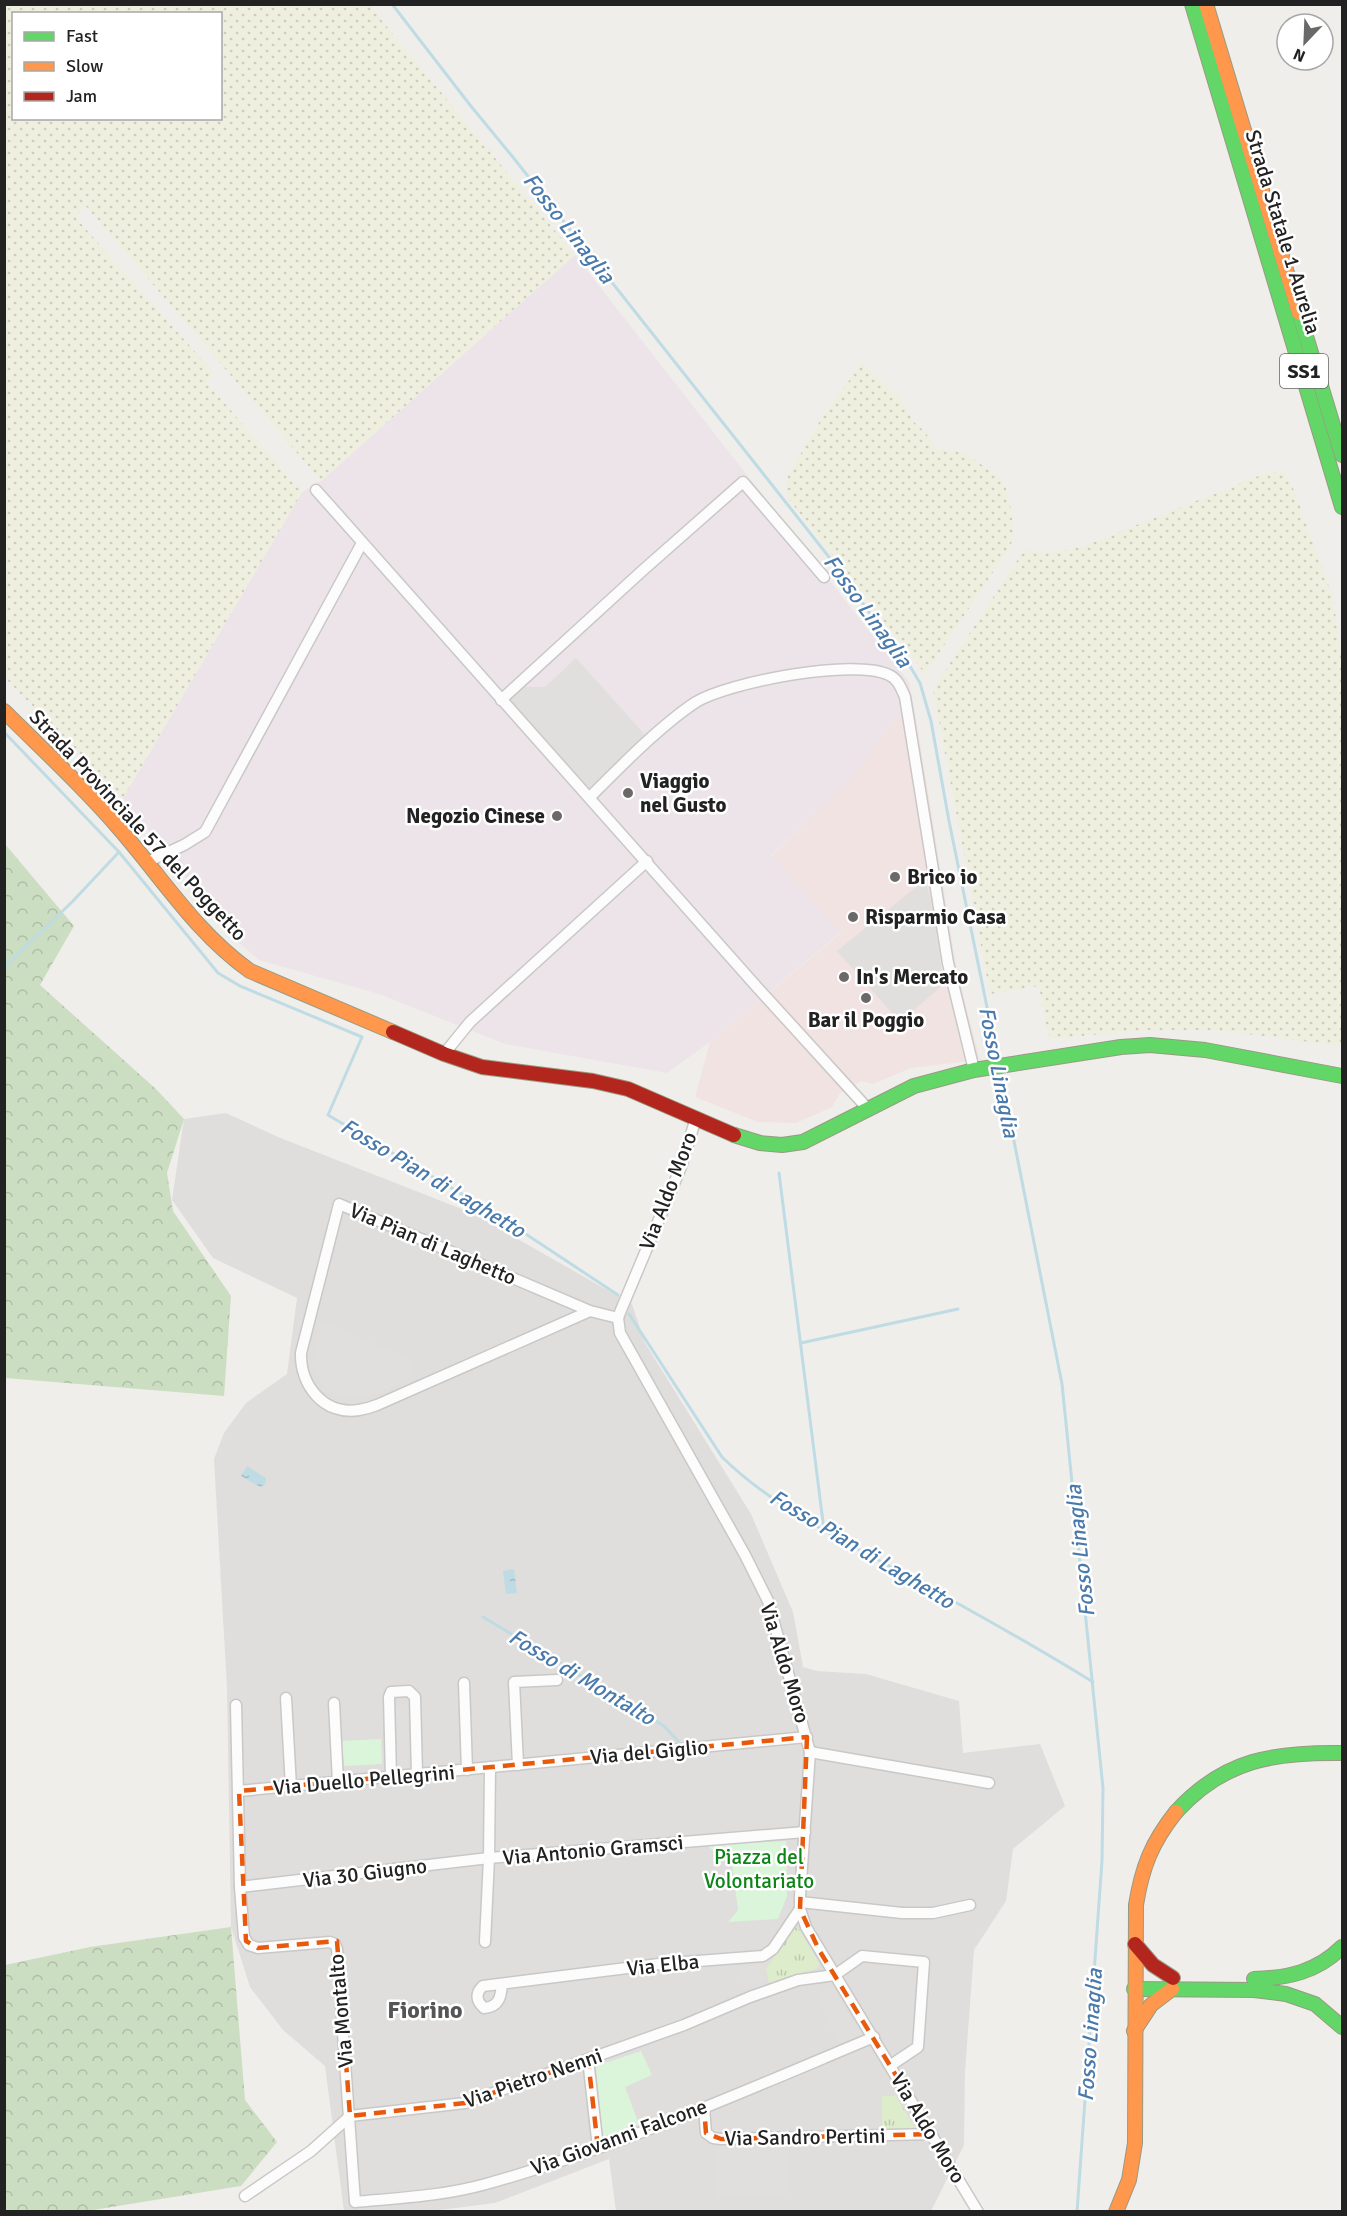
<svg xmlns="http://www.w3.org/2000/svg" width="1347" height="2216" font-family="Signika,sans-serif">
	<defs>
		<pattern id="farmland-dots" width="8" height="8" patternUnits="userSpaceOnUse" patternTransform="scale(1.5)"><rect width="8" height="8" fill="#efefdf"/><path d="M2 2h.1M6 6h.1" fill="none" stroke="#cdcdbf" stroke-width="1.8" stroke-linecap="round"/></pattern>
		<pattern id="grass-tufts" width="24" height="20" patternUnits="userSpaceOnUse" patternTransform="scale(1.5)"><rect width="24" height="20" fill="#ddeccb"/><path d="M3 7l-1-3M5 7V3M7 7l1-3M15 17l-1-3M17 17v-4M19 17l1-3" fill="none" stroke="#bdcaae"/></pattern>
		<pattern id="forest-crowns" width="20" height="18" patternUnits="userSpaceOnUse" patternTransform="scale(1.5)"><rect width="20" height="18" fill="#cbdec1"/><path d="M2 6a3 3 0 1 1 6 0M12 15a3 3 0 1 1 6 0" fill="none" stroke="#aebea6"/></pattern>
		<pattern id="water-ripples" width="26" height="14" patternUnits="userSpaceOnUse" patternTransform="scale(1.5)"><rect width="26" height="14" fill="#bfdbe3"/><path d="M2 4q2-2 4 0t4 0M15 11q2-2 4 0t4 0" fill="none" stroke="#a4bcc2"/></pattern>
	</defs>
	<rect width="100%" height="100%" fill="#f0eeeb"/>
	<!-- residential -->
	<path fill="#dfdedc" d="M226,1113L278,1137L472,1213L632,1304L645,1343L751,1514L793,1612L803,1667L817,1671L866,1674L959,1701L963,1753L1040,1744L1065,1806L1013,1849L1006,1901L974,1950L965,2072L964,2145L931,2211H616L609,2159L495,2203L424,2212L344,2211L325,2066L283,2030L250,1987L231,1927L227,1688L214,1459L224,1433L246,1403L287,1374L297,1298L213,1258L172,1200L184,1119Z"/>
	<!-- commercial -->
	<path fill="#f1e3e1" d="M915,712L957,971L980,1060L911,1068L873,1084L861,1081L840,1093L832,1107L796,1123L758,1122L695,1097L710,1042L841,933L771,857L847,782L896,717Z"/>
	<!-- industrial -->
	<path fill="#ede4e9" d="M575,255L909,682L915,712L896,717L847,783L771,856L841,932L710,1042L667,1073L505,1044L379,994L259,960L232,937L123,798L302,492L321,481Z"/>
	<!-- farmland -->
	<g fill="url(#farmland-dots)" fill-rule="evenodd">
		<path d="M4,5H369L575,255L321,481L85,205L76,218L214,373L207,383L302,492L123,798L5,678ZM14,14H220V118H14Z"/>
		<path d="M862,363L898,396L915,423L925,432L937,450H948L965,453L999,477L1006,488L1011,509L1014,534L1010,547L925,674L787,497L785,481L821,419Z"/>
		<path d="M1283,471L1295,492L1333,598L1342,660V1046L1214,1030H1148L1049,1039L1039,986L990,994L933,689L1024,550L1050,553L1084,546L1266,473Z"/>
	</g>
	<!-- grass -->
	<g fill="url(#grass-tufts)">
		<path d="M795,1927L799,1929L819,1963L818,1968L769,1983L766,1969Z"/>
		<path d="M895,2095L916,2129L882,2130V2096Z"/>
	</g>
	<!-- forest -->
	<g fill="url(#forest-crowns)">
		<path d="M5,844L74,926L40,985L156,1089L184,1119L167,1173L173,1211L231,1296L224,1396L5,1378Z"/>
		<path d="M231,1927L245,2100L277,2142L241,2186L87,2211H5V1965L90,1947Z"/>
	</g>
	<!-- park -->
	<g fill="#daf5da">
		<path d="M381,1739L382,1764L344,1766L342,1741Z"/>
		<path d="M786,1841L787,1896L778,1919L728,1922L738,1910L732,1865L706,1845Z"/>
		<path d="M641,2051L652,2075L625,2087L639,2124L603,2137L596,2066Z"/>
	</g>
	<!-- parking -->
	<g fill="#e0dfde">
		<path d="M576,658L647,737L590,789L510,701L525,687H545Z"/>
		<path d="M925,880L931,901L944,984L900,1022L837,951Z"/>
		<path d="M320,1320L415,1361L411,1375L384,1391L363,1398L346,1397L331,1392L319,1380L312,1367Z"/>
		<path d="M408,1704L409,1768L393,1770L392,1705Z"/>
		<path d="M763,1964L765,1982L743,1984L741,1967Z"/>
		<path d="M833,1988L861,2035L837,2044L816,1993Z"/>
		<path d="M788,2145L789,2196L717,2197L716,2146Z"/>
	</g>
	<!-- water -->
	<g fill="url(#water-ripples)">
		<path d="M247,1466L266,1478L265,1485L260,1487L241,1476Z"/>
		<path d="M514,1569L517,1593L506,1594L503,1571Z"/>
	</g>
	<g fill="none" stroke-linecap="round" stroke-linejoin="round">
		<!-- stream -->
		<g stroke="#bfdbe3" stroke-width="3">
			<path d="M392,4L470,105L512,156L829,557L872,616L898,646L920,683L931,721L949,821L998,1061"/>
			<path d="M4,732L119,852L218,973L240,986L362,1037L328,1115L494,1213L618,1295"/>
			<path d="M4,968L73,901L119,852"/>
			<path d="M1000,1070L1062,1384L1103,1788L1102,1861L1077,2212"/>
			<path d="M779,1173L824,1530"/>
			<path d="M629,1314L722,1457C773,1507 840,1539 902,1573C967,1608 1031,1644 1093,1682"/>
			<path d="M801,1343L958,1309"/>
			<path d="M483,1617L664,1726L678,1741"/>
		</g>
		<defs>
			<g id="street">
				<path d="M316,490L756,986L868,1109"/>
				<path d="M501,700L642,571L743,482L824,577"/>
				<path d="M590,797C620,767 661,725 696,702C729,682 855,658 889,675C898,679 901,688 905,697L948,963L974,1070"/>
				<path d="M147,862L184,845L205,832L362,543"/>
				<path d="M444,1054L470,1022L647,861"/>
				<path d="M696,1118L681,1167L621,1310L618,1318L620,1333L745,1555L768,1601L810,1752L800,1896V1909L806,1927L978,2212"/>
				<path d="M590,1311L377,1405C372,1407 365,1409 359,1410C324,1416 300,1385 301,1353L339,1204L590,1311L618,1318"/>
				<path d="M464,1683L467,1770"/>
				<path d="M286,1698L291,1787"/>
				<path d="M334,1703L338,1782"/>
				<path d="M236,1705L240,1887L244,1937L249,1945L258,1948L330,1942L335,1944L337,1949L355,2202C398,2198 443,2196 486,2184C619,2147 747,2090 874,2037"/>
				<path d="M810,1752L989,1783"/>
				<path d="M518,1765L514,1682L557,1680"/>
				<path d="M391,1777L389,1697L391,1692L409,1691L415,1697L417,1774"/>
				<path d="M239,1791L807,1737"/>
				<path d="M240,1887L489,1858L805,1832"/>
				<path d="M800,1902L902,1913H933L970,1905"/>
				<path d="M485,1942L489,1858L490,1767"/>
				<path d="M502,1984C501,1997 499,2007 484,2008C476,2001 475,1993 483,1986L659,1964L763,1956L773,1949L800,1909"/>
				<path d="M588,2059L598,2148"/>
				<path d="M704,2107L706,2133L713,2138L721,2139L932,2134"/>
				<path d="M245,2196L311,2151L350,2116L465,2103L684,2025L750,1997L798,1980L835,1975L862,1956L924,1962L918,2047L891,2065"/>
			</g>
			<g id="fast">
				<path d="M1192,4L1342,507"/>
				<path d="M1299,313L1342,455"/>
				<path d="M734,1135L760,1143L782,1145L803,1142L914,1086L974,1070L1121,1047L1150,1045L1205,1050L1342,1076"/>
				<path d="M1176,1812C1224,1759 1275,1752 1342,1753"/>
				<path d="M1254,1979C1288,1978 1317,1972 1342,1947"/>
				<path d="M1134,1989L1254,1990L1286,1994L1315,2004L1342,2027"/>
			</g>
			<g id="slow">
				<path d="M1206,4L1299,313"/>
				<path d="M4,711C42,749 82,785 117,826C161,876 195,932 250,971L393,1032"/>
				<path d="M1134,2031L1151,2005L1172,1989"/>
				<path d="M1116,2212L1129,2180L1135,2143L1136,1905C1142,1867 1152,1842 1176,1812"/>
			</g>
			<g id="jam">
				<path d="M393,1032L444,1054L482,1067L593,1081L628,1089L734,1135"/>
				<path d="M1135,1944L1153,1965L1173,1978"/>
			</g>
		</defs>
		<!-- street casing -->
		<use href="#street" stroke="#c9c8c7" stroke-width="13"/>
		<!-- fast casing -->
		<use href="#fast" stroke="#999a82" stroke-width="16"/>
		<!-- slow casing -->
		<use href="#slow" stroke="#999a82" stroke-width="16"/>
		<!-- jam casing -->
		<use href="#jam" stroke="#999a82" stroke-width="16"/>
		<!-- street -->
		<use href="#street" stroke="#fdfcfc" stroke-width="10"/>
		<!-- fast -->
		<use href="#fast" stroke="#63d668" stroke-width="14"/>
		<!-- slow -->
		<use href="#slow" stroke="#ff974d" stroke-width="14"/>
		<!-- jam -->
		<use href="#jam" stroke="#b3261e" stroke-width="14"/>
	</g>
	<!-- marked area -->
	<path fill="none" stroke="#e8590c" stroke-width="4.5" stroke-dasharray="12 8" stroke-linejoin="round" d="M807,1737L800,1909L819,1950L932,2134L721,2139L706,2133L704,2107L598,2148L588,2059L465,2103L350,2116L337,1941L258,1948L246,1941L239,1791Z"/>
	<!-- markers -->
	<g fill="#6a6968" stroke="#fff" stroke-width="2">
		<circle cx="628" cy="793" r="6"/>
		<circle cx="557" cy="816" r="6"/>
		<circle cx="895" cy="877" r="6"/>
		<circle cx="853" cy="917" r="6"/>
		<circle cx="844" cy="977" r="6"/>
		<circle cx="866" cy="998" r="6"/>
	</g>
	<g text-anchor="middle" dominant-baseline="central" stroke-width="5" stroke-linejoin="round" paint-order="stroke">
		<!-- shield labels -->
		<rect fill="#fff" stroke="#646464" stroke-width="1.5" x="1280" y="354" width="48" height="34" rx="4.5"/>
		<g font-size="20" font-weight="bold" fill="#222">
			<text x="1304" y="371">SS1</text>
		</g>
		<!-- street labels -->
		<g font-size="21" fill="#222" stroke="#fff">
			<text transform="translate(1283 232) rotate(73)">Strada Statale 1 Aurelia</text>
			<text transform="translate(138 825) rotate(47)">Strada Provinciale 57 del Poggetto</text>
			<text transform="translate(668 1191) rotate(-69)">Via Aldo Moro</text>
			<text transform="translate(433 1244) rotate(23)">Via Pian di Laghetto</text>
			<text transform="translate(785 1663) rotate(73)">Via Aldo Moro</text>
			<text transform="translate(649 1752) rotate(-5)">Via del Giglio</text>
			<text transform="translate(364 1780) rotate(-5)">Via Duello Pellegrini</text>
			<text transform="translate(593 1850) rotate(-5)">Via Antonio Gramsci</text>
			<text transform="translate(365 1873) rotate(-7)">Via 30 Giugno</text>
			<text transform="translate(663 1965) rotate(-6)">Via Elba</text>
			<text transform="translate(341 2011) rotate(-95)">Via Montalto</text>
			<text transform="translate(533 2078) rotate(-19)">Via Pietro Nenni</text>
			<text transform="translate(928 2128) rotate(59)">Via Aldo Moro</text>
			<text transform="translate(619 2137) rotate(-20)">Via Giovanni Falcone</text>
			<text transform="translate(805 2137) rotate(-1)">Via Sandro Pertini</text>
		</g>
		<!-- poi labels -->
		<g font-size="21" font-weight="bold" fill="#222" stroke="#fff" text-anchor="start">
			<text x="640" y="781">Viaggio<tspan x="640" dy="24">nel Gusto</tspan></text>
			<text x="545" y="816" text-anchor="end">Negozio Cinese</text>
			<text x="907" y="877">Brico io</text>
			<text x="865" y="917">Risparmio Casa</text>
			<text x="856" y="977">In's Mercato</text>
			<text x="866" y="1020" text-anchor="middle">Bar il Poggio</text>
		</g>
		<!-- park labels -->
		<g font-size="21" fill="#0c8416" stroke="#fff">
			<text x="759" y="1857">Piazza del<tspan x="759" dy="24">Volontariato</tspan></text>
		</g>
		<!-- water labels -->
		<g font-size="22" font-style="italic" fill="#4a7aab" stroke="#fff">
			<text transform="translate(569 228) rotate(52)">Fosso Linaglia</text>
			<text transform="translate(868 611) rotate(54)">Fosso Linaglia</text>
			<text transform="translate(999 1072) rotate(79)">Fosso Linaglia</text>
			<text transform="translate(433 1178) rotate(31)">Fosso Pian di Laghetto</text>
			<text transform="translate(862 1549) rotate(31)">Fosso Pian di Laghetto</text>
			<text transform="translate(1080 1551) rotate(-96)">Fosso Linaglia</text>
			<text transform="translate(582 1677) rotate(31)">Fosso di Montalto</text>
			<text transform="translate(1090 2035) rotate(-86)">Fosso Linaglia</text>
		</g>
		<!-- quarter labels -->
		<g font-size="24" font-weight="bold" fill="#555" stroke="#fff">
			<text x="425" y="2010">Fiorino</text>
		</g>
	</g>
	<!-- border -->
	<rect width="1347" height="2216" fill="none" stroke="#222222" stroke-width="12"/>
	<!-- legend -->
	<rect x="12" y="12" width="210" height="108" fill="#ffffff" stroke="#a7a7a7" stroke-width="1.5"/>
	<rect x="24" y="32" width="30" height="9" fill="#63d668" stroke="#a7a7a7" stroke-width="1.5"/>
	<text x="66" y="42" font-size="18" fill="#222222">Fast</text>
	<rect x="24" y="62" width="30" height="9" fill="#ff974d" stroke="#a7a7a7" stroke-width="1.5"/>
	<text x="66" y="72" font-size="18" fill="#222222">Slow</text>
	<rect x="24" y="92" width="30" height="9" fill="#b3261e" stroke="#a7a7a7" stroke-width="1.5"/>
	<text x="66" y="102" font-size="18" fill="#222222">Jam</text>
	<!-- north arrow -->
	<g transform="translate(1305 42) rotate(203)"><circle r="28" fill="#ffffff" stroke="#a7a7a7" stroke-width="1.5"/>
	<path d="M0-4.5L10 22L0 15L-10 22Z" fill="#6a6968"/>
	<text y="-9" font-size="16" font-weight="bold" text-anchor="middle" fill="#222222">N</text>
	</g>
</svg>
